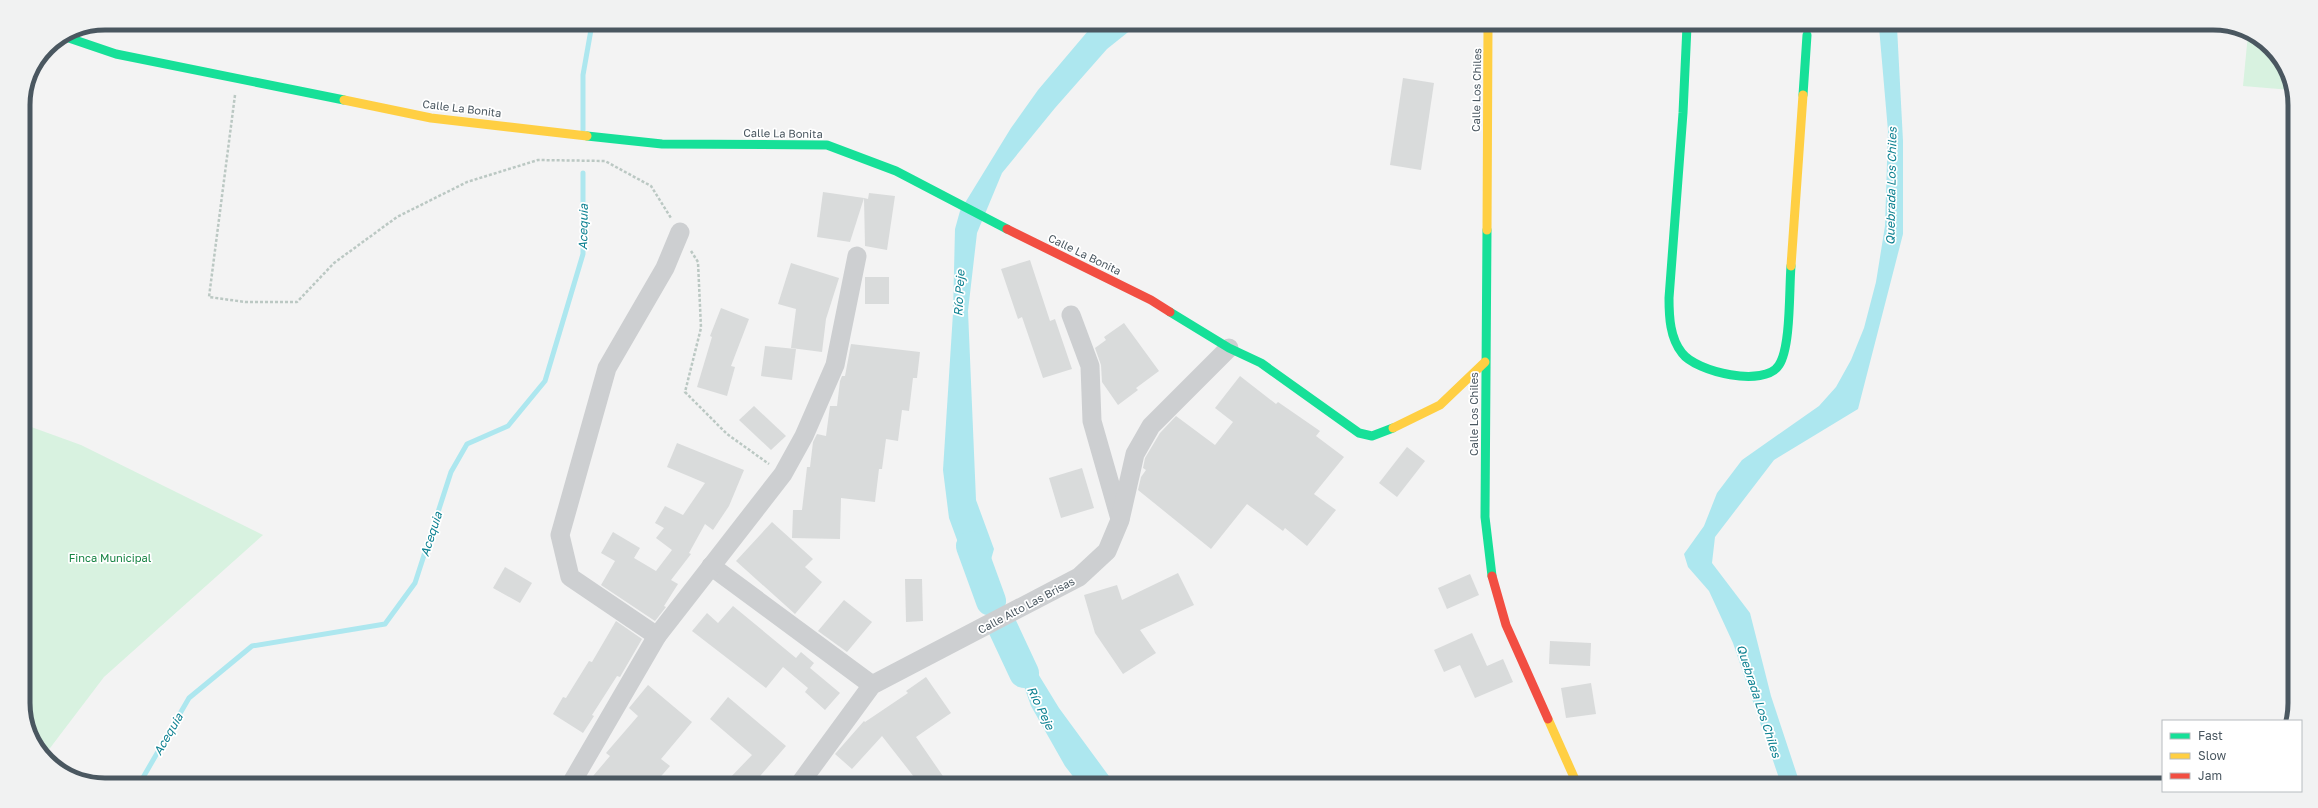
<svg xmlns="http://www.w3.org/2000/svg" width="2318" height="808" font-family="'Golos Text',sans-serif">
	<rect width="100%" height="100%" fill="#f3f3f3"/>
	<!-- green -->
	<g fill="#d8f2e0">
		<path d="M2248,34L2278,55L2291,90L2243,86Z"/>
		<path d="M23,424L81,445L263,535L104,677L44,756L40,753L23,709Z"/>
	</g>
	<!-- water -->
	<g fill="#ade7ef">
		<path d="M1093,25H1137L1107,49L1055,108L1002,173L977,233L968,311L976,500L994,549L984,584L971,578L949,518L943,470L953,313L955,229L960,211L1011,128L1038,90Z"/>
		<path d="M1879,27H1897L1903,141V234L1858,409L1774,460L1715,537L1712,563L1750,613L1771,696L1800,784H1781L1733,643L1709,591L1688,567L1684,554L1704,526L1717,493L1742,460L1819,406L1836,387L1851,360L1864,328L1876,282L1885,226L1888,131Z"/>
		<path d="M1006,635L1029,659L1059,708L1114,783H1078L1065,766L1031,706Z"/>
	</g>
	<g fill="none" stroke-linecap="round" stroke-linejoin="round">
		<!-- stream -->
		<g stroke="#ade7ef" stroke-width="5">
			<path d="M583,130V75L592,24"/>
			<path d="M141,781L189,698L252,646L385,624L415,583L451,472L467,444L508,426L545,381L583,254V173"/>
		</g>
		<!-- river -->
		<g stroke="#ade7ef" stroke-width="30">
			<path d="M971,546L991,601"/>
			<path d="M1002,626L1024,673"/>
		</g>
	</g>
	<!-- building -->
	<g fill="#d9dbdb">
		<path d="M1403,78L1434,83L1421,170L1390,165Z"/>
		<path d="M823,192L864,198L850,242L817,237Z"/>
		<path d="M869,193L895,196L887,250L865,246L864,198L868,199Z"/>
		<path d="M1030,260L1050,321L1055,319L1072,369L1043,378L1022,317L1018,319L1001,269Z"/>
		<path d="M791,263L839,278L826,319L822,352L791,348L796,309L778,304Z"/>
		<rect x="865" y="277" width="24" height="27"/>
		<path d="M721,308L749,319L731,366L735,367L727,396L697,387L712,337L710,336Z"/>
		<path d="M1124,323L1159,371L1136,388L1138,390L1118,405L1102,382L1101,365L1095,348L1106,340L1104,337Z"/>
		<path d="M851,344L920,352L917,378H913L909,411L902,410L898,441L886,439L882,469H879L875,502L841,498L840,539L792,538L793,510H802L807,467H810L813,442L817,434L826,436L830,406H837L840,381L842,376H845Z"/>
		<path d="M765,346L796,349L792,380L761,376Z"/>
		<path d="M1240,376L1276,404L1278,402L1320,431L1316,436L1344,457L1314,494L1336,510L1307,546L1285,528L1283,531L1247,504L1211,549L1138,490L1141,477L1146,470L1143,468L1145,458L1160,433L1176,416L1215,445L1233,422L1215,408Z"/>
		<path d="M754,406L786,436L771,450L739,420Z"/>
		<path d="M677,443L744,470L729,506L713,530L705,524L689,553L691,554L671,580L678,584L664,606L666,607L655,621L601,585L615,561L601,553L613,532L640,548L634,558L656,571L672,550L656,538L664,528L655,523L665,506L683,515L705,483L667,467Z"/>
		<path d="M1407,447L1425,461L1397,497L1379,483Z"/>
		<path d="M1082,468L1094,508L1061,518L1049,478Z"/>
		<path d="M772,522L813,559L805,567L822,582L795,614L736,561Z"/>
		<path d="M505,567L532,583L520,603L493,588Z"/>
		<path d="M1178,573L1194,605L1140,630L1156,653L1123,674L1095,633L1084,595L1117,585L1122,600Z"/>
		<path d="M1470,574L1479,595L1447,609L1438,588Z"/>
		<path d="M905,579H922L923,621L906,622Z"/>
		<path d="M844,600L872,622L847,652L818,631Z"/>
		<path d="M733,606L796,658L801,652L814,663L810,668L840,693L825,710L805,692L808,688L783,667L766,688L692,631L707,613L718,623Z"/>
		<path d="M616,621L642,639L620,677L617,676L592,715L594,716L583,733L553,714L563,697L566,698L589,661L592,662Z"/>
		<path d="M1472,633L1487,666L1503,659L1513,682L1475,698L1460,665L1444,672L1434,650Z"/>
		<path d="M1550,641L1591,643L1590,666L1549,664Z"/>
		<path d="M926,677L951,713L916,737L947,782H918L882,736L852,769L835,754L864,721L865,722L908,693L906,691Z"/>
		<path d="M1591,683L1596,714L1566,718L1561,688Z"/>
		<path d="M648,685L692,722L661,759L670,766L656,782H588L610,756L606,753L638,716L629,708Z"/>
		<path d="M728,697L786,746L755,782H726L752,755L710,719Z"/>
	</g>
	<g fill="none" stroke-linecap="round" stroke-linejoin="round">
		<!-- path -->
		<g stroke="#bbc8c3" stroke-width="2.5" stroke-dasharray="3 2" stroke-linecap="butt">
			<path d="M235,95L209,297L245,302H297L334,263L397,217L467,182L538,160L605,161L651,186L671,218"/>
			<path d="M691,251L698,262L701,328L685,392L727,434L769,464"/>
		</g>
		<!-- street -->
		<g stroke="#cdcfd1" stroke-width="19">
			<path d="M1071,315L1090,366L1092,421L1120,519"/>
			<path d="M711,566L872,685"/>
			<path d="M657,636L570,577L560,535L607,368L665,268L680,232"/>
			<path d="M572,782L657,636L783,474L804,436L835,365L857,256"/>
			<path d="M801,782L872,685L1079,577L1107,551L1120,520L1135,454L1151,426L1229,348"/>
		</g>
		<!-- fast -->
		<g stroke="#16e098" stroke-width="9">
			<path d="M1687,26L1683,113L1669,298C1669,317 1670,338 1682,353C1696,372 1765,388 1779,365C1791,347 1789,290 1791,266"/>
			<path d="M63,36L116,54L344,100"/>
			<path d="M1803,95L1807,35"/>
			<path d="M587,136L662,144L827,145L896,171L1007,229"/>
			<path d="M1487,230L1485,517L1492,576"/>
			<path d="M1170,312L1229,348L1261,363L1359,433L1372,436L1393,428"/>
		</g>
		<!-- slow -->
		<g stroke="#ffcf43" stroke-width="9">
			<path d="M344,100L431,118L587,136"/>
			<path d="M1487,230L1488,26"/>
			<path d="M1791,266L1803,95"/>
			<path d="M1393,428L1440,405L1485,362"/>
			<path d="M1548,719L1577,784"/>
		</g>
		<!-- jam -->
		<g stroke="#f24e42" stroke-width="9">
			<path d="M1007,229L1151,300L1170,312"/>
			<path d="M1492,576L1506,625L1548,719"/>
		</g>
	</g>
	<g text-anchor="middle" dominant-baseline="central" stroke-width="3.5" stroke-linejoin="round" paint-order="stroke">
		<!-- street labels -->
		<g font-size="11" fill="#4a5760" stroke="#fff">
			<text transform="translate(1476 90) rotate(-89)">Calle Los Chiles</text>
			<text transform="translate(462 108) rotate(7)">Calle La Bonita</text>
			<text transform="translate(783 133) rotate(1)">Calle La Bonita</text>
			<text transform="translate(1085 254) rotate(26)">Calle La Bonita</text>
			<text transform="translate(1473 414) rotate(-90)">Calle Los Chiles</text>
			<text transform="translate(1026 605) rotate(-28)">Calle Alto Las Brisas</text>
		</g>
		<!-- park labels -->
		<g font-size="11" fill="#178444" stroke="#fff">
			<text x="110" y="557">Finca Municipal</text>
		</g>
		<!-- water labels -->
		<g font-size="12" font-style="italic" fill="#0d8191" stroke="#fff">
			<text transform="translate(1891 186) rotate(-89)">Quebrada Los Chiles</text>
			<text transform="translate(583 227) rotate(-89)">Acequia</text>
			<text transform="translate(959 293) rotate(-87)">Río Peje</text>
			<text transform="translate(431 534) rotate(-72)">Acequia</text>
			<text transform="translate(1759 701) rotate(72)">Quebrada Los Chiles</text>
			<text transform="translate(1041 708) rotate(64)">Río Peje</text>
			<text transform="translate(168 734) rotate(-60)">Acequia</text>
		</g>
	</g>
	<!-- crop -->
	<path d="M0 0H2318V808H0ZM105 30H2213A75 75 0 0 1 2288 105V703A75 75 0 0 1 2213 778H105A75 75 0 0 1 30 703V105A75 75 0 0 1 105 30Z" fill="#f1f2f2" fill-rule="evenodd"/>
	<path fill="none" stroke="#4a5760" stroke-width="5" d="M105 30H2213A75 75 0 0 1 2288 105V703A75 75 0 0 1 2213 778H105A75 75 0 0 1 30 703V105A75 75 0 0 1 105 30Z"/>
	<!-- legend -->
	<rect x="2162" y="720" width="140" height="72" fill="#ffffff" stroke="#b7bcbf"/>
	<rect x="2170" y="733" width="20" height="6" fill="#16e098" stroke="#b7bcbf"/>
	<text x="2198" y="740" font-size="12" fill="#4a5760">Fast</text>
	<rect x="2170" y="753" width="20" height="6" fill="#ffcf43" stroke="#b7bcbf"/>
	<text x="2198" y="760" font-size="12" fill="#4a5760">Slow</text>
	<rect x="2170" y="773" width="20" height="6" fill="#f24e42" stroke="#b7bcbf"/>
	<text x="2198" y="780" font-size="12" fill="#4a5760">Jam</text>
</svg>
